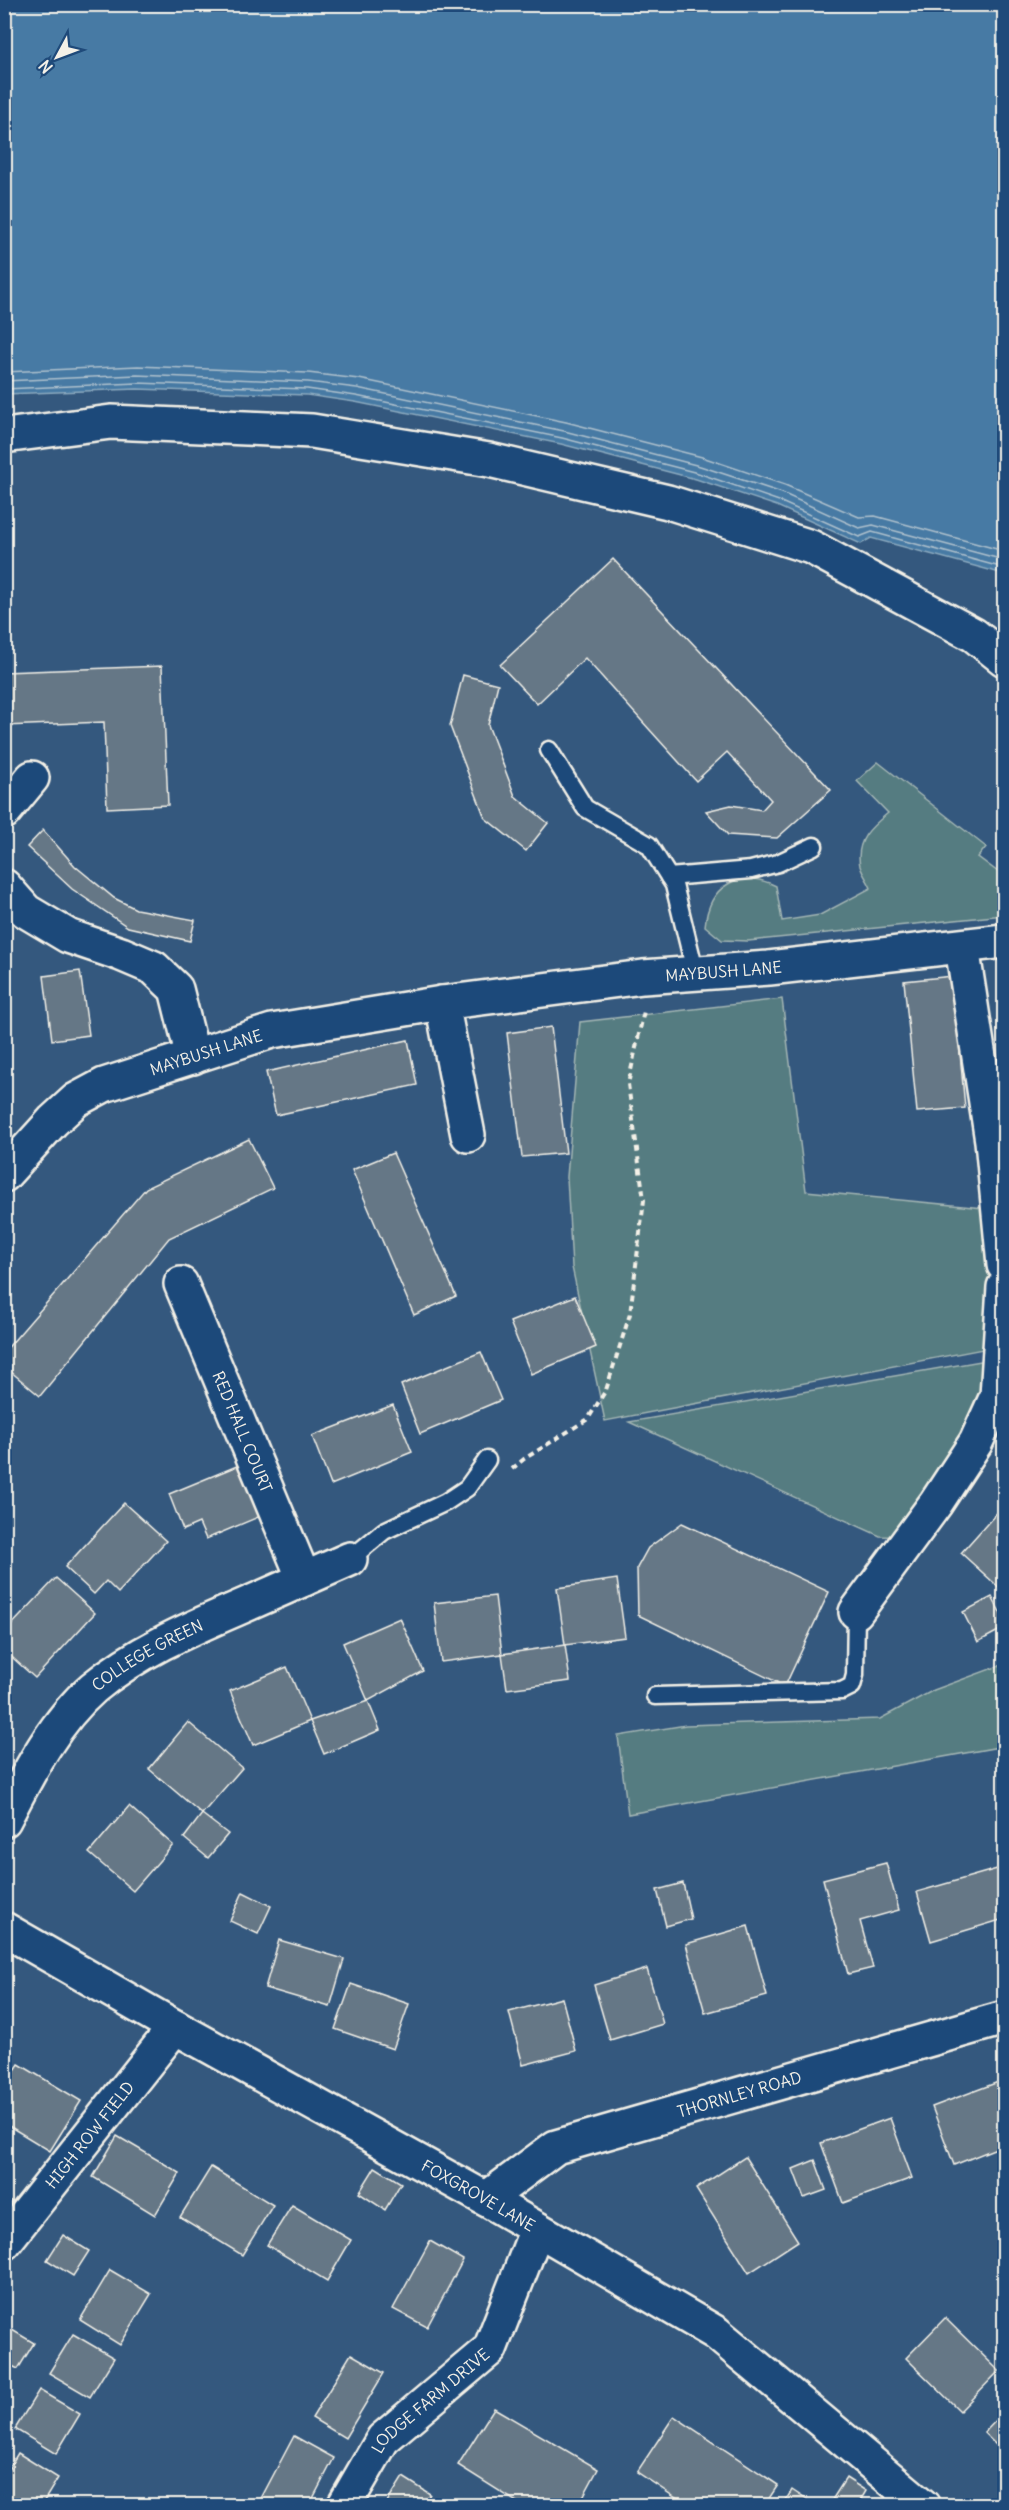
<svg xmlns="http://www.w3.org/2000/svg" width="1009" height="2510" font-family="Delius,sans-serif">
	<rect width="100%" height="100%" fill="#34587e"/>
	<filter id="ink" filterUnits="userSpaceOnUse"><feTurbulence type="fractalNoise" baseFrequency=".0167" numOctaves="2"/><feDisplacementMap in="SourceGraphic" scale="12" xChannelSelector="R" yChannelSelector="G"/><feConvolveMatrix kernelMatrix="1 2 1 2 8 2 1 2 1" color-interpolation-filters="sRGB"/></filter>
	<g filter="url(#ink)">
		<!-- green -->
		<g fill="#547b81" stroke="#a4b6b4" stroke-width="1.5">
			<path d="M878,762L986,847L978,857L998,872L1004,865V915L748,941L722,940L705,926C709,886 738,868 776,886L782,921L820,915L871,888C868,881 862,873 860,866C855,840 871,827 888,813L857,781Z"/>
			<path d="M782,999L806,1191L1004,1210V1345L605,1421L572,1267L567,1177L580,1022Z"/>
			<path d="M1004,1357L910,1537L880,1536L629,1422Z"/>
			<path d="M1004,1664V1746L628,1814L618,1736L686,1725L880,1719L934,1690Z"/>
		</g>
		<!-- water -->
		<path fill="#477aa4" stroke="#8caabf" stroke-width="1.5" d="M4,5H1004V574L871,538L861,544L777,506L696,479L561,444L355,402L307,395L137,389L5,394Z"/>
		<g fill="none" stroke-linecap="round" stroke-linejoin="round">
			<!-- shore -->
			<g stroke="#afc1cd" stroke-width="1.5">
				<path d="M4,372L138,366L308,373L359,379L566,422L702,457L785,485L859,517L875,516L1004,551"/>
				<path d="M4,381L137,375L308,382L357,388L564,431L700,466L782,493L859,528L873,525L1004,560"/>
				<path d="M4,389L137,383L307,389L356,396L562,438L698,473L779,501L859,537L872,532L1004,568"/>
			</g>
		</g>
		<!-- building -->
		<g fill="#657786" stroke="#f4f1e8" stroke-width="1.5">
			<path d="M613,559L831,790L777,838L728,835L706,811L731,805L762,810L771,800L727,752L696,781L585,658L537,704L500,665Z"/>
			<path d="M162,666L168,805L107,808L104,722L4,726V672Z"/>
			<path d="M463,675L498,684L488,725L515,796L548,823L526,851L485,818L450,726Z"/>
			<path d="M43,830L75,866L114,898L136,909L195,920L190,941L128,927L72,889L27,847Z"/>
			<path d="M80,971L89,1035L52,1040L44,976Z"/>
			<path d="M953,976L965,1108L917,1112L904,981Z"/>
			<path d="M551,1027L566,1153L522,1157L507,1033Z"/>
			<path d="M408,1040L417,1085L276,1115L266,1072Z"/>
			<path d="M249,1139L273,1188L169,1238L40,1396L4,1366V1352L146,1188Z"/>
			<path d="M393,1153L456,1296L414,1315L352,1170Z"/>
			<path d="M575,1296L596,1347L531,1374L510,1322Z"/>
			<path d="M481,1352L501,1400L420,1434L401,1385Z"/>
			<path d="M393,1405L412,1452L331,1485L312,1436Z"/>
			<path d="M249,1461L270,1512L206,1539L199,1523L183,1530L169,1494Z"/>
			<path d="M124,1503L166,1541L118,1593L106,1581L94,1594L65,1567Z"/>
			<path d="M1003,1506L1004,1508V1592L961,1553Z"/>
			<path d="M682,1523L829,1592L785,1686L638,1615L637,1568L648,1548Z"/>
			<path d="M56,1578L95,1613L35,1678L4,1650V1633Z"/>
			<path d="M617,1579L625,1637L565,1645L557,1588Z"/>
			<path d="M495,1596L502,1654L441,1662L434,1603Z"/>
			<path d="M992,1597L1004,1620V1628L978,1642L963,1612Z"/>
			<path d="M400,1618L423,1671L368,1701L343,1643Z"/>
			<path d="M565,1645L570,1681L507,1689L502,1654Z"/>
			<path d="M287,1667L310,1721L253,1745L230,1691Z"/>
			<path d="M368,1701L380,1730L324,1754L310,1721Z"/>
			<path d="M188,1722L242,1768L202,1814L149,1769Z"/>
			<path d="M129,1806L173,1845L133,1891L89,1853Z"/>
			<path d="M202,1814L228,1834L208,1858L184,1838Z"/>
			<path d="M886,1863L899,1910L860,1921L873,1968L848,1974L823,1879Z"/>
			<path d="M1004,1867V1919L931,1941L917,1892Z"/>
			<path d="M683,1883L691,1919L666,1926L657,1890Z"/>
			<path d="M243,1892L271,1906L258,1934L230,1921Z"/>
			<path d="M748,1926L767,1996L705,2013L686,1944Z"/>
			<path d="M279,1940L344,1959L330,2007L265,1988Z"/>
			<path d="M647,1969L663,2024L610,2040L594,1985Z"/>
			<path d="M351,1984L409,2004L393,2049L335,2029Z"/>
			<path d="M562,1998L576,2051L523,2065L509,2012Z"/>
			<path d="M19,2064L81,2101L50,2151L4,2123V2087Z"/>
			<path d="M1001,2081L1004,2089V2145L954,2165L932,2107Z"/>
			<path d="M890,2118L912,2178L843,2203L821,2143Z"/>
			<path d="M117,2136L180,2173L155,2215L93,2177Z"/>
			<path d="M745,2157L798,2241L749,2273L696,2189Z"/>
			<path d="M815,2160L826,2190L804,2198L793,2169Z"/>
			<path d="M211,2167L273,2205L242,2255L180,2217Z"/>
			<path d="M375,2167L401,2183L385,2210L359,2193Z"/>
			<path d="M4,2197L14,2203L4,2219Z"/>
			<path d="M292,2205L351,2240L327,2281L267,2245Z"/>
			<path d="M63,2235L89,2251L73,2276L47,2260Z"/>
			<path d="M430,2241L463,2260L427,2327L393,2309Z"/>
			<path d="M110,2270L151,2294L120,2345L80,2320Z"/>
			<path d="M945,2318L999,2371L960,2411L906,2358Z"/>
			<path d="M7,2327L34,2343L18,2369L4,2362V2332Z"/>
			<path d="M73,2334L114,2358L90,2397L49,2373Z"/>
			<path d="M351,2354L384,2373L345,2438L312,2418Z"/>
			<path d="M39,2390L80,2414L56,2454L15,2429Z"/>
			<path d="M494,2408L598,2469L578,2506H523L458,2465Z"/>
			<path d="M1004,2412V2453L984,2433Z"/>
			<path d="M674,2416L778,2485L764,2506H688L637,2472Z"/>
			<path d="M294,2436L334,2458L309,2506H257Z"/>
			<path d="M18,2453L58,2478L41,2506H4V2476Z"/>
			<path d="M403,2477L430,2494L423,2506H385Z"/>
			<path d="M846,2478L866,2491L857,2506H828Z"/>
			<path d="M792,2490L816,2506H782Z"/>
		</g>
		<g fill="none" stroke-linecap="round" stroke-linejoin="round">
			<defs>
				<g id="lane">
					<path d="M549,750L585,808L649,845L674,885L696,975"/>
					<path d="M669,877L751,870L778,863L814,846"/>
					<path d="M350,1559L384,1531L446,1502L467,1488L487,1460"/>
					<path d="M655,1696L842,1691L852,1686L855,1675L856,1612"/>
				</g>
				<g id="street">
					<path d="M4,436L111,422L312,431L489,460L668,502L811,547L974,635L1004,659"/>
					<path d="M4,812L32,778"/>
					<path d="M4,886L26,911L68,936L121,954L154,968L176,989L193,1057"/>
					<path d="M962,947L992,1141L1004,1265"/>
					<path d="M442,1003L468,1135"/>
					<path id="s1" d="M4,1175L53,1121L76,1100L104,1085L272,1031L442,1003L643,977L769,968L1004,941"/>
					<path id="s2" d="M181,1284L304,1579"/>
					<path d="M856,1612L936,1503L976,1442L997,1396L1004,1287"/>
					<path id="s3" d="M4,1820C28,1774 53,1723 93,1688C135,1653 187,1630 236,1609C274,1592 312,1576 350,1559"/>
					<path id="s4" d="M4,1929L175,2027L486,2199L716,2333L923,2506"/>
					<path id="s5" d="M486,2199L556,2147L1004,2018"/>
					<path id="s6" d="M4,2243L175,2027"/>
					<path id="s7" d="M344,2506L383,2439L490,2349L537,2229"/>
				</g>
			</defs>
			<!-- lane casing -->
			<use href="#lane" stroke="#f4f1e8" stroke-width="21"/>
			<!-- street casing -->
			<use href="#street" stroke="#f4f1e8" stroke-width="38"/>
			<!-- path -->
			<path stroke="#f4f1e8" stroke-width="4" stroke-dasharray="6 4.5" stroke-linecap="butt" d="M512,1469L524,1459L588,1419L606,1390L630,1314L644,1200L628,1084L644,1011"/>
			<!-- lane -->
			<use href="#lane" stroke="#1f4a7a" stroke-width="16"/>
			<!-- street -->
			<use href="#street" stroke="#1f4a7a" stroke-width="33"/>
		</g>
	</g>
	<g text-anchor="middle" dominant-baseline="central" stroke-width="5" stroke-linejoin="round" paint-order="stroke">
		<!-- street labels -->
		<g font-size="16" fill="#f4f1e8" stroke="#1f4a7a">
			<text stroke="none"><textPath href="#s1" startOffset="768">MAYBUSH LANE</textPath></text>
			<text stroke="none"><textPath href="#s1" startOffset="243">MAYBUSH LANE</textPath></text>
			<text stroke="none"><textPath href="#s2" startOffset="160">RED HALL COURT</textPath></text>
			<text stroke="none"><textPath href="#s3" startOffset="224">COLLEGE GREEN</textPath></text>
			<text stroke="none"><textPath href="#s5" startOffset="278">THORNLEY ROAD</textPath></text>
			<text stroke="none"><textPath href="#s6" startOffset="138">HIGH ROW FIELD</textPath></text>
			<text stroke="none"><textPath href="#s4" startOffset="544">FOXGROVE LANE</textPath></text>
			<text stroke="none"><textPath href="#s7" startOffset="138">LODGE FARM DRIVE</textPath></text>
		</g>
	</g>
	<!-- margin -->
	<rect width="1009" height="2510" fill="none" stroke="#1f4a7a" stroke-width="24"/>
	<rect x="12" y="12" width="985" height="2486" fill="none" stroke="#f4f1e8" stroke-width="2" filter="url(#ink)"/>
	<!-- north arrow -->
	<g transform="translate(57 57) rotate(229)" stroke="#1f4a7a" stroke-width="4.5" paint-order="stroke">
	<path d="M0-4.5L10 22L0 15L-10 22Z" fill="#f4f1e8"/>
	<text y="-9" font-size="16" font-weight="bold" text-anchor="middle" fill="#f4f1e8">N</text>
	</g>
</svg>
